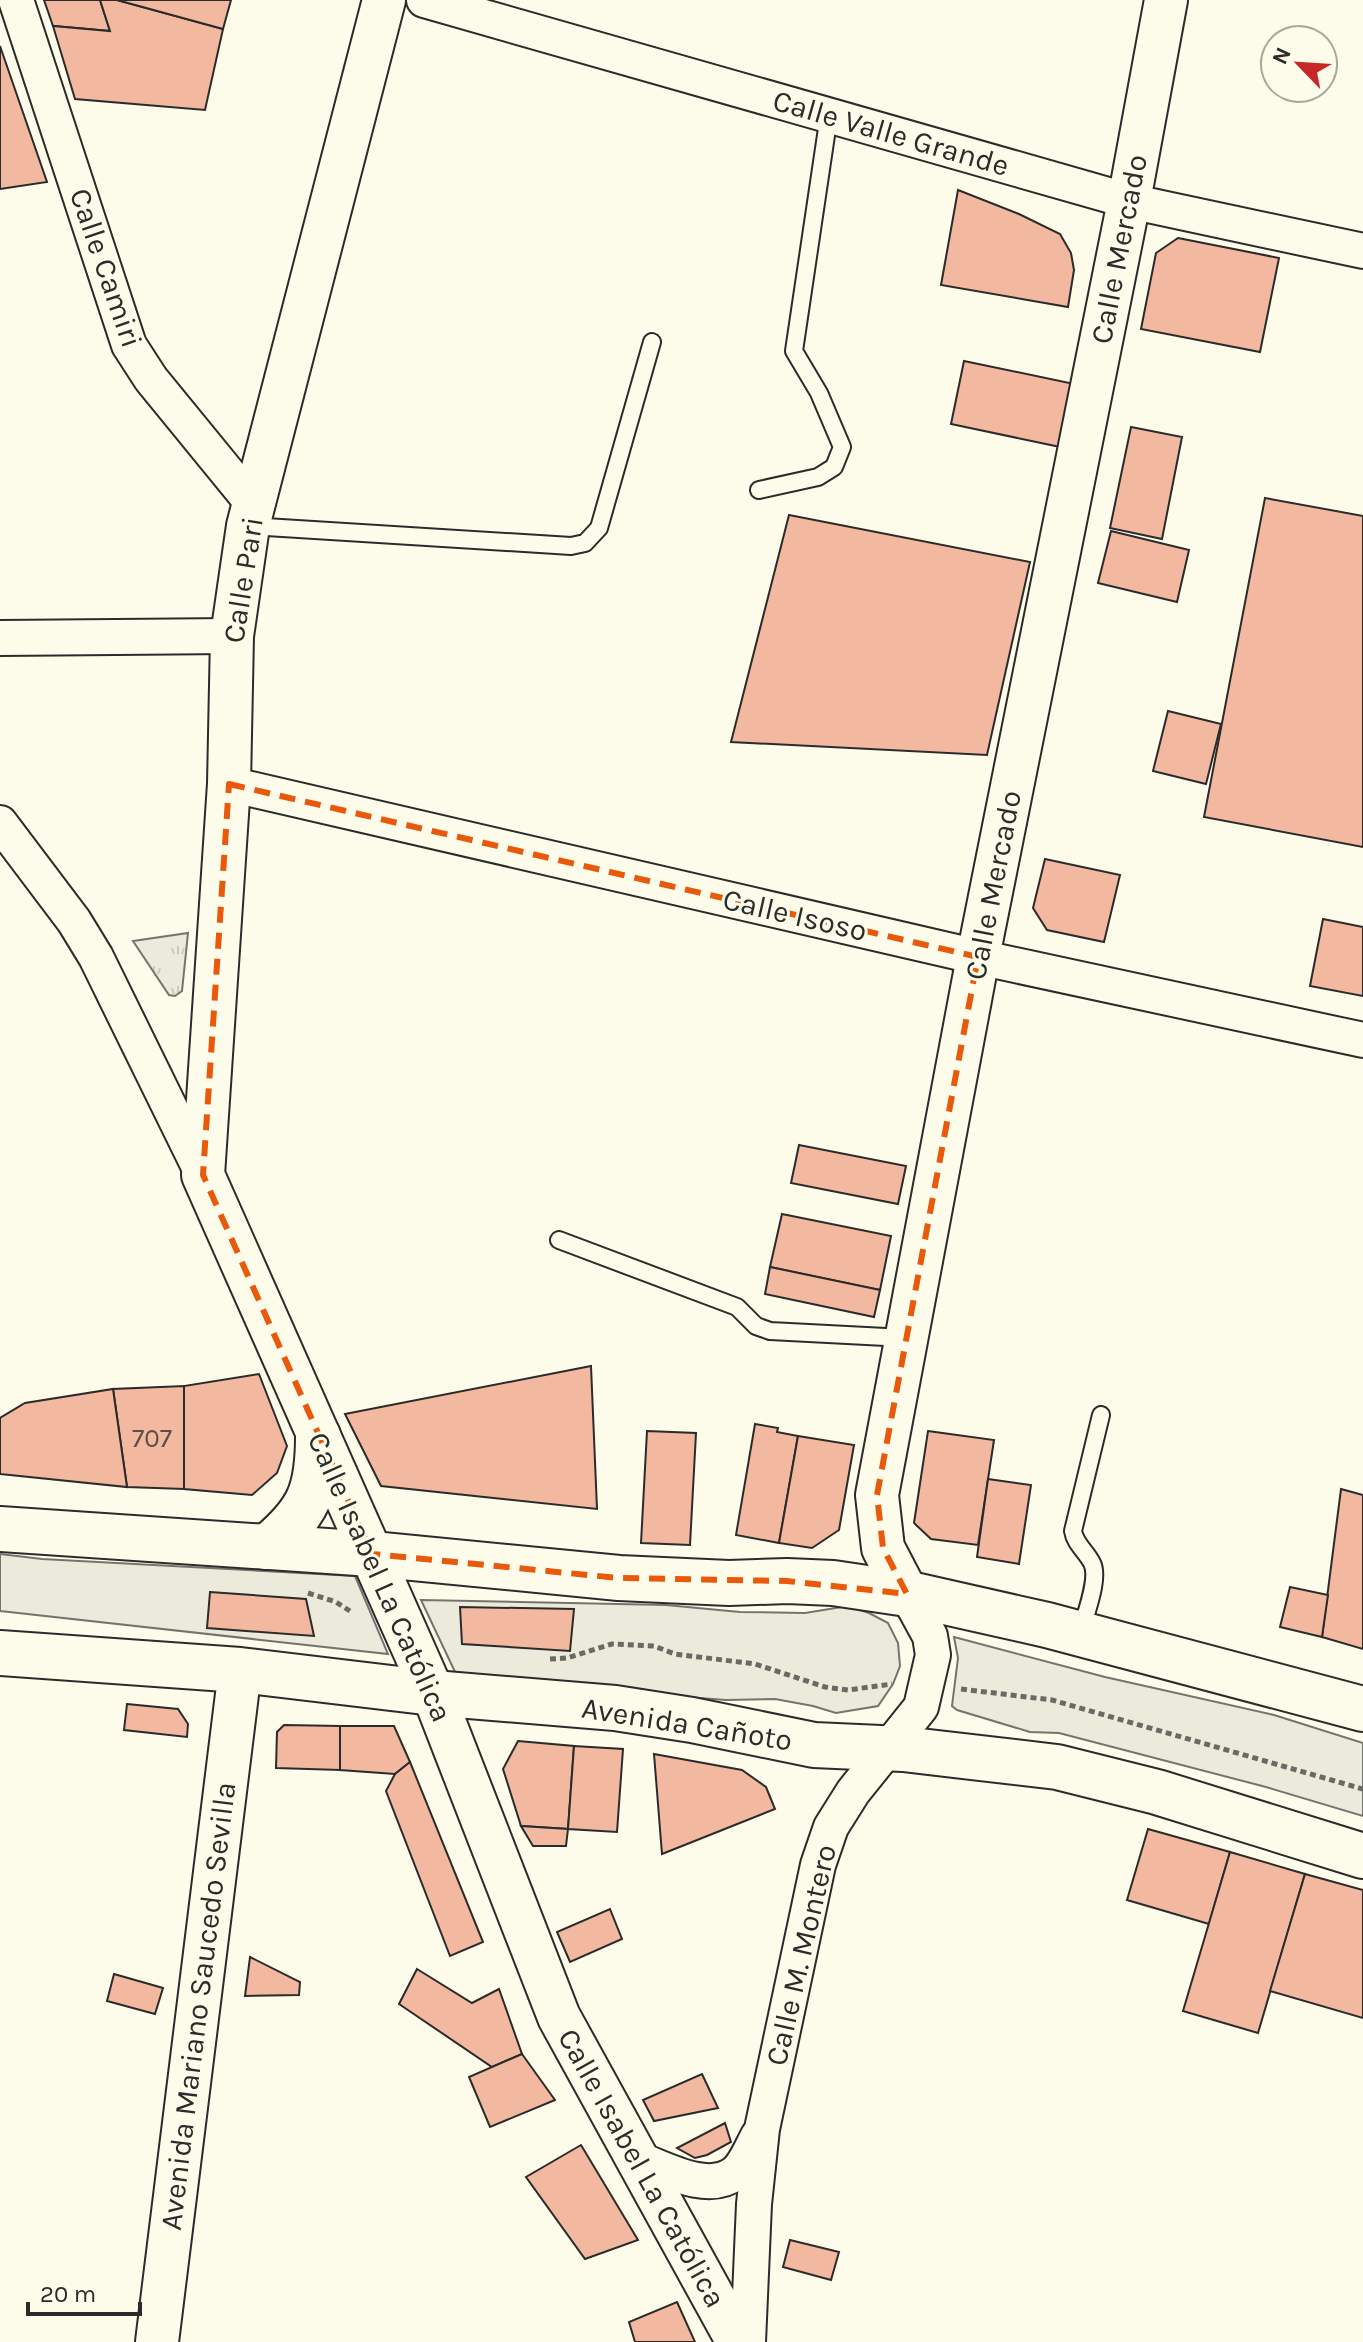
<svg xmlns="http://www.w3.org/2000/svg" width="1363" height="2342" font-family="Karla,sans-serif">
	<defs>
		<pattern id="park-tufts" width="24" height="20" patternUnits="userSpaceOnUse" patternTransform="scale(2)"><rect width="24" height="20" fill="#ecebdb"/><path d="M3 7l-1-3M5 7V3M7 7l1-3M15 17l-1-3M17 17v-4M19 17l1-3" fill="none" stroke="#cbcabc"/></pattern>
	</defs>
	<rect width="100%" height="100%" fill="#fdfbea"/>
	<!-- green -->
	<g fill="#ecebdb" stroke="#74746e" stroke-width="2">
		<path d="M0,1554L42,1559L355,1576L388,1654L0,1611Z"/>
		<path d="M421,1600L666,1605L740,1612L805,1613L848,1606L869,1613L888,1623L898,1643L900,1666L893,1684L878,1706L836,1713L813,1706L775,1699L726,1700L647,1694L456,1674Z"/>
		<path d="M954,1637L1105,1677L1274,1715L1363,1743V1816L1266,1787L1059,1733L1030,1732L957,1710L952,1706L958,1658Z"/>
	</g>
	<!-- park -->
	<path fill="url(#park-tufts)" stroke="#74746e" stroke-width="2" d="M188,933L182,991L175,996L169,995L133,941Z"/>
	<!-- building -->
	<g fill="#f2b8a0" stroke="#2b2b2b" stroke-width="2">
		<path d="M44,0H100L110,31L53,26Z"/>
		<path d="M100,0H117L223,29L205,110L75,99L53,26L110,31Z"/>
		<path d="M117,0H231L223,29Z"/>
		<path d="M0,46L47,182L0,189Z"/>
		<path d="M958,190L1019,214L1060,234L1071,253L1074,270L1068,307L941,285Z"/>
		<path d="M1178,238L1279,258L1260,352L1141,329L1156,253Z"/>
		<path d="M964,361L1079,385L1065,448L951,424Z"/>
		<path d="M1131,427L1182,437L1162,539L1110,528Z"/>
		<path d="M1265,498L1363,516V847L1204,817Z"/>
		<path d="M789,515L1030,562L987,755L731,742Z"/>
		<path d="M1111,531L1189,550L1177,602L1098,583Z"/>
		<path d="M1168,711L1221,724L1206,784L1153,771Z"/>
		<path d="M1045,859L1120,875L1104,942L1047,930L1033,908Z"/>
		<path d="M1323,919L1363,927V996L1310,986Z"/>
		<path d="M799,1145L906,1166L898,1204L791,1183Z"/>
		<path d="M782,1214L891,1236L880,1290L770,1267Z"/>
		<path d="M770,1267L880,1290L874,1317L765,1294Z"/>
		<path d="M591,1366L597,1509L381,1486L345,1414Z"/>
		<path d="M259,1374L287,1446L277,1473L252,1495L184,1489V1386Z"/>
		<path d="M184,1386V1489L127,1487L113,1389Z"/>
		<path d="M113,1389L127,1487L0,1474V1418L25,1403Z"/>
		<path d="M755,1424L778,1428L777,1432L798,1436L779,1543L736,1535Z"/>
		<path d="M647,1431L696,1433L690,1545L641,1543Z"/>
		<path d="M928,1431L994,1440L978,1545L931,1539L914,1523Z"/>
		<path d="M798,1436L854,1445L839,1530L812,1548L779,1543Z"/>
		<path d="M988,1479L1031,1485L1019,1564L977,1557Z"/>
		<path d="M1341,1489L1363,1495V1649L1322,1637Z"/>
		<path d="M1290,1587L1328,1595L1322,1637L1280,1627Z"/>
		<path d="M210,1592L306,1599L314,1636L207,1628Z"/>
		<path d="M460,1607L574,1609L570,1651L462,1644Z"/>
		<path d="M127,1704L178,1709L188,1724L187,1737L124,1730Z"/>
		<path d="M284,1725L340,1726V1770L276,1768L277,1732Z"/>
		<path d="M340,1726H394L410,1762L395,1774L340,1770Z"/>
		<path d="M518,1741L574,1746L568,1829L521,1826L503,1769Z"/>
		<path d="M574,1746L623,1749L617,1832L568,1829Z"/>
		<path d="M654,1754L742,1770L766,1787L775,1809L662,1854Z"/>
		<path d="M410,1762L483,1942L450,1956L386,1791L395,1774Z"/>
		<path d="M521,1826L568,1829L566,1846H533Z"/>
		<path d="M1148,1829L1230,1852L1209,1924L1127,1900Z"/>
		<path d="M1230,1852L1305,1874L1258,2033L1183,2011Z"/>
		<path d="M1305,1874L1363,1890V2018L1270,1991Z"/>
		<path d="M610,1909L622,1939L570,1962L557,1932Z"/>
		<path d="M250,1957L300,1982L299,1995L245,1996Z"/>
		<path d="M417,1969L472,2003L499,1989L522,2054L492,2067L399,2004Z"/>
		<path d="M114,1974L163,1988L155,2014L107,2001Z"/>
		<path d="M522,2054L555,2100L490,2127L469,2077Z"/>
		<path d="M702,2074L718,2108L654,2121L643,2100Z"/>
		<path d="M725,2123L731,2142L707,2155L695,2158L677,2148Z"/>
		<path d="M581,2145L638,2240L585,2259L526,2177Z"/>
		<path d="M790,2240L839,2252L831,2280L783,2267Z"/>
		<path d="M677,2302L695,2342H635L629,2322Z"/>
	</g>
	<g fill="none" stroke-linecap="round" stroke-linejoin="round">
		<defs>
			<g id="service">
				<path d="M759,490L818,477L834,467L842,447L819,393L794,351L829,115"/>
				<path d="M250,526L571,546L585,543L599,528L652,342"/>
				<path d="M559,1240L737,1307L756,1326L770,1331L905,1338"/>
				<path d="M1081,1631C1085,1615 1100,1578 1092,1563C1086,1551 1075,1544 1073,1531L1101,1415"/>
			</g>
			<g id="minor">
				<path d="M16,0L129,345L151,379L254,505"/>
				<path d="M424,0L1129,201L1363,251"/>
				<path d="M0,638L232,636"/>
				<path d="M229,784L978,957L1363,1040"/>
				<path d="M0,823L74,921L96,957L203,1175"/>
				<path d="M638,2159C665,2169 708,2194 735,2173C745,2165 752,2147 758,2136"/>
				<path d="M748,2342L754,2204L762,2129L818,1865L831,1827L853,1792L921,1707L933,1655L930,1636L907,1594"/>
			</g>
			<g id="tertiary">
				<path d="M384,0L248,526L232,636L229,784L203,1175L433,1693L559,2017L738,2342"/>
				<path d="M907,1594L883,1548L877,1495L978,957L1129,201L1166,0"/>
				<path d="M157,2342L240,1670"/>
			</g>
			<g id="secondary">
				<path d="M0,1529L372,1554L619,1578L729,1583L787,1581L833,1583L914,1595L1047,1625L1363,1709"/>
				<path d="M267,1547C309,1512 318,1491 318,1436"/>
				<path d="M0,1653L240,1670L433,1693L615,1708L692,1720L814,1745L903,1749L1057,1767L1157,1792L1363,1856"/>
			</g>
		</defs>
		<!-- service casing -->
		<use href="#service" stroke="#2b2b2b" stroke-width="20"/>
		<!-- minor casing -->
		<use href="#minor" stroke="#2b2b2b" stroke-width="38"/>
		<!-- tertiary casing -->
		<use href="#tertiary" stroke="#2b2b2b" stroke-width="46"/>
		<!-- secondary casing -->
		<use href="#secondary" stroke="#2b2b2b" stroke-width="48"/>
		<!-- path -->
		<g stroke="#6a6964" stroke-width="5" stroke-dasharray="6 4" stroke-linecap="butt">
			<path d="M308,1593L336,1602L353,1613"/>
			<path d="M550,1659L567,1658L612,1644L654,1646L675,1654L755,1664L825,1687L848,1690L892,1684"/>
			<path d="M961,1689L1052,1700L1363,1789"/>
		</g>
		<!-- service -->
		<use href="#service" stroke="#fdfbea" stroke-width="16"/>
		<!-- minor -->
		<use href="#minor" stroke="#fdfbea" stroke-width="34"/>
		<!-- tertiary -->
		<use href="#tertiary" stroke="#fdfbea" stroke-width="42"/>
		<!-- secondary -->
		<use href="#secondary" stroke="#fdfbea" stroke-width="44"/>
	</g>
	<!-- marked area -->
	<path fill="none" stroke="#e8590c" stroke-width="6" stroke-dasharray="16 10" stroke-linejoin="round" d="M229,784L978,957L877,1495L883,1548L907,1594L787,1581L619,1578L372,1554L203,1175Z"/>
	<g text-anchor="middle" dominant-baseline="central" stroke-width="6" stroke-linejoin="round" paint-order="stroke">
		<!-- number labels -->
		<g font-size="26" fill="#5d4e48">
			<text x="152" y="1438">707</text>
		</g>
		<!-- street labels -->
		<g font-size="30" fill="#2b2b2b" stroke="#fdfbea">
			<text transform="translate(891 133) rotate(16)">Calle Valle Grande</text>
			<text transform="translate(1119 249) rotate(-79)">Calle Mercado</text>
			<text transform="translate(106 268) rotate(71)">Calle Camiri</text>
			<text transform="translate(243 580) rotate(-81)">Calle Pari</text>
			<text transform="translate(993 885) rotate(-79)">Calle Mercado</text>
			<text transform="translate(795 915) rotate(13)">Calle Isoso</text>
			<text transform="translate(380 1577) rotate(66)">Calle Isabel La Católica</text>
			<text transform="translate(687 1724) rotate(9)">Avenida Cañoto</text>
			<text transform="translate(801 1955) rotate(-77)">Calle M. Montero</text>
			<text transform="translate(198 2006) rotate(-83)">Avenida Mariano Saucedo Sevilla</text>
			<text transform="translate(642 2168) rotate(61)">Calle Isabel La Católica</text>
		</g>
	</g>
	<!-- north arrow -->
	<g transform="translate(1299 64) rotate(295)"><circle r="38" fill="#fdfbea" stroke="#a9a89e" stroke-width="2"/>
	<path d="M0-6L14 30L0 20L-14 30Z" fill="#c62828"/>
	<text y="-12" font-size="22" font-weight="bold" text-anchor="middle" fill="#2b2b2b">N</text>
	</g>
	<!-- scale -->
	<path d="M28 2302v12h112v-12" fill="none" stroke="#2b2b2b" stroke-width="4"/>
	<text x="40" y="2302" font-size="24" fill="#2b2b2b" stroke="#fdfbea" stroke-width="6" paint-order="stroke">20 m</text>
</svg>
